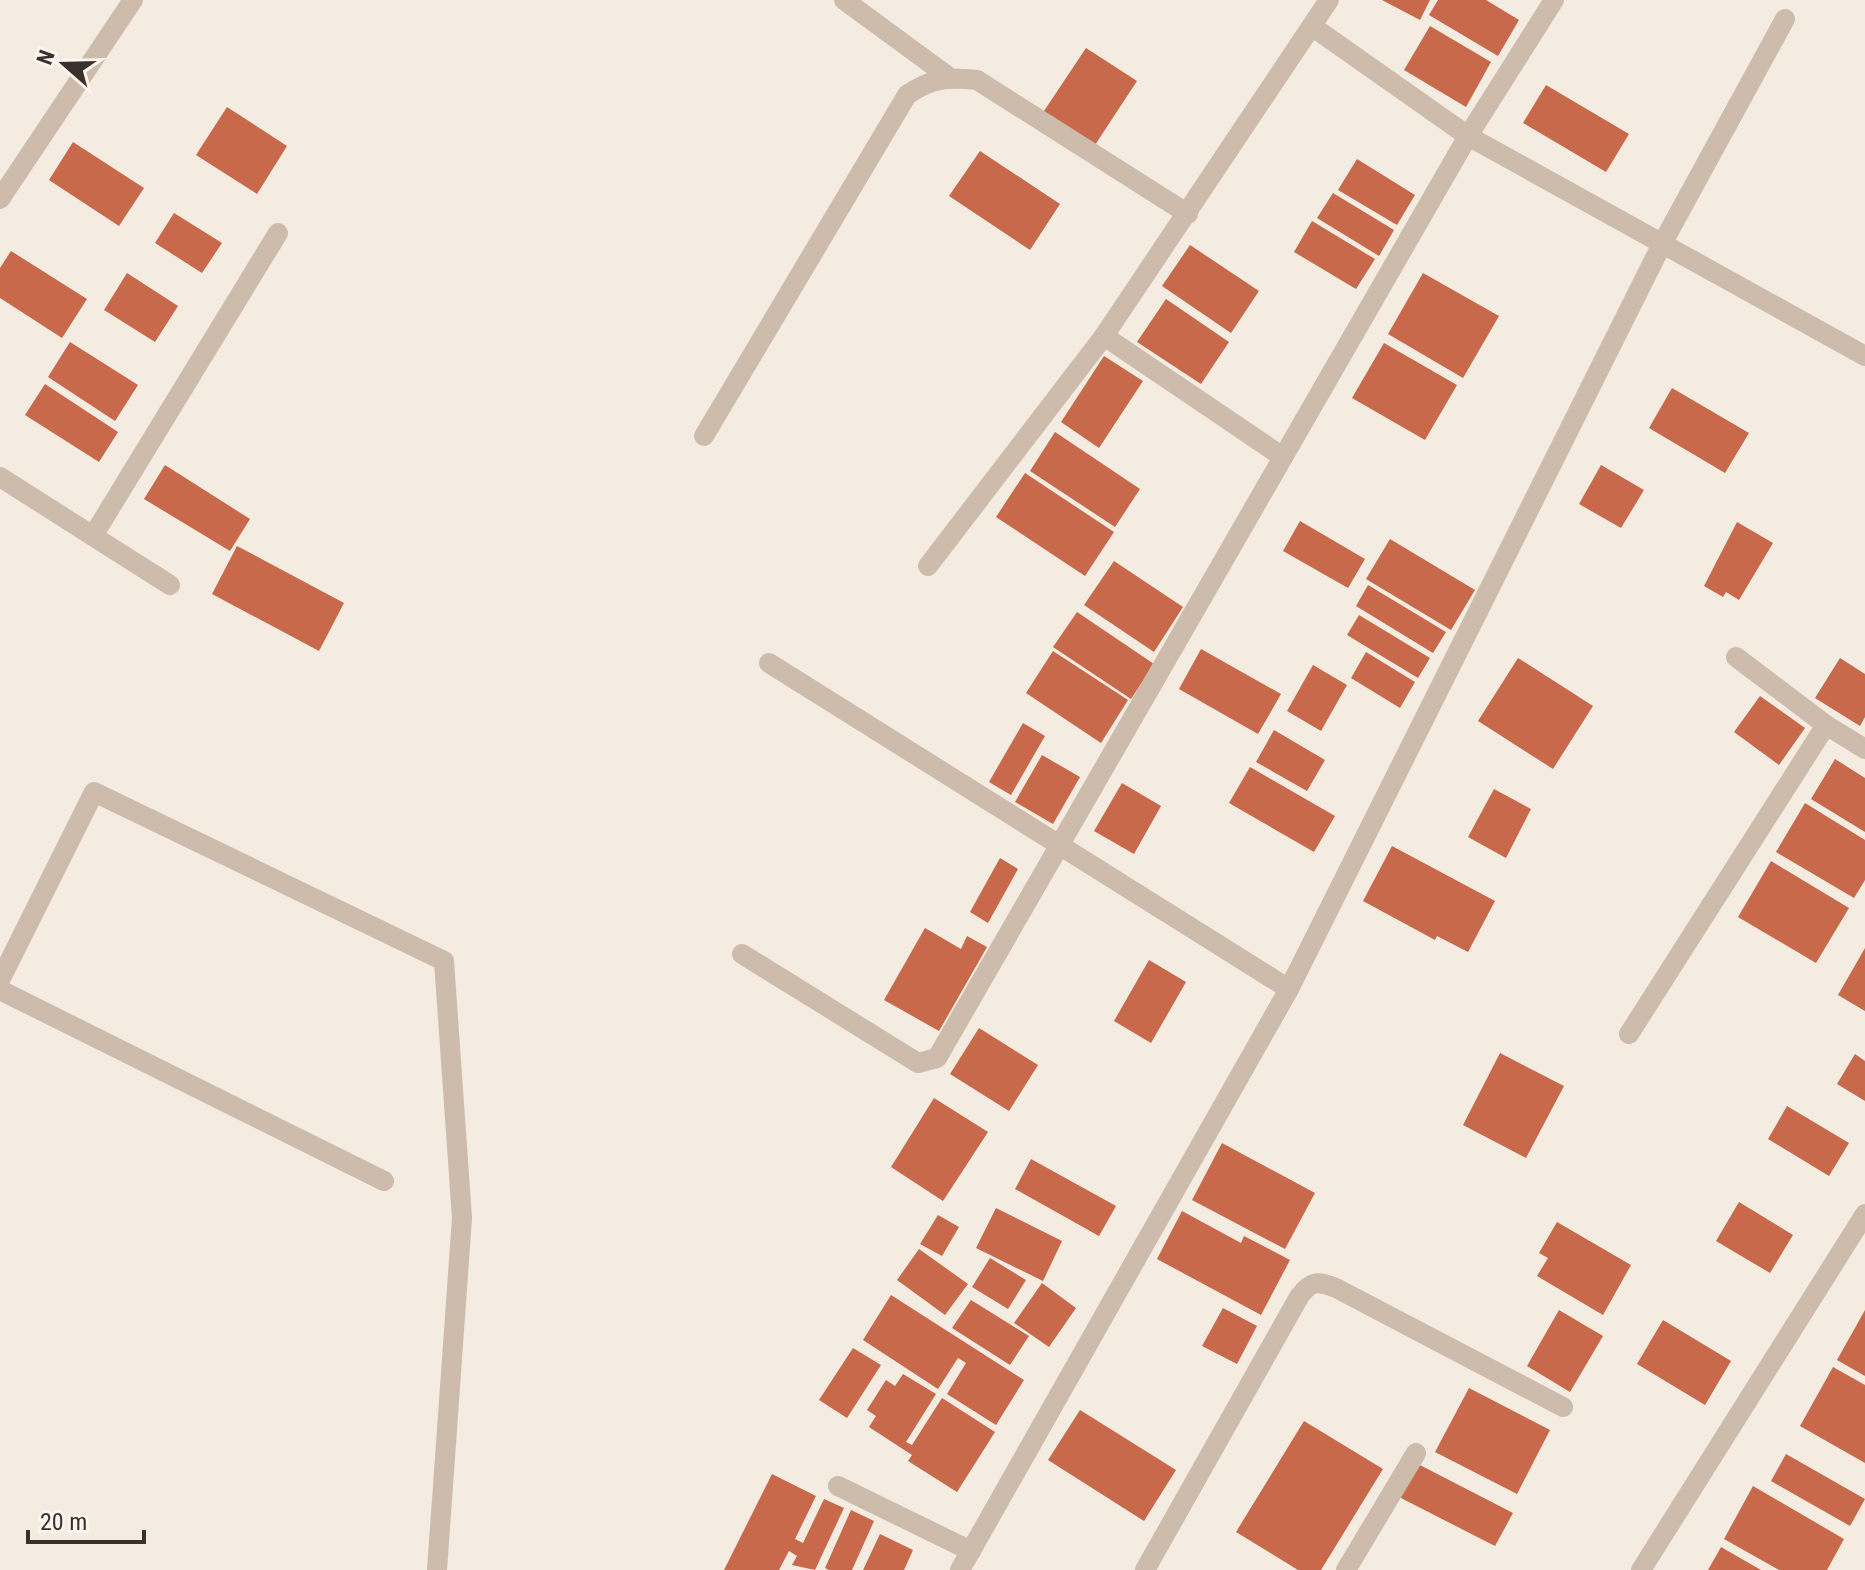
<svg xmlns="http://www.w3.org/2000/svg" width="1865" height="1570" font-family="'Roboto Condensed',sans-serif">
	<rect width="100%" height="100%" fill="#f4ebe1"/>
	<!-- building -->
	<g fill="#c8694b">
		<path d="M1382,0H1430L1420,20Z"/>
		<path d="M1438,0H1486L1519,20L1498,56L1429,15Z"/>
		<path d="M1430,26L1491,62L1466,107L1404,70Z"/>
		<path d="M1086,48L1137,81L1093,148L1042,114Z"/>
		<path d="M1546,85L1629,134L1606,172L1523,123Z"/>
		<path d="M227,107L287,146L257,194L196,155Z"/>
		<path d="M73,142L144,188L119,226L49,180Z"/>
		<path d="M980,151L1060,204L1030,250L949,196Z"/>
		<path d="M1357,159L1415,195L1397,225L1338,190Z"/>
		<path d="M1333,193L1394,230L1379,256L1317,218Z"/>
		<path d="M174,213L222,243L202,273L155,243Z"/>
		<path d="M1312,221L1375,259L1356,289L1294,252Z"/>
		<path d="M1190,245L1259,291L1231,333L1162,286Z"/>
		<path d="M11,251L87,299L62,338L0,298V268Z"/>
		<path d="M127,273L178,306L155,342L104,310Z"/>
		<path d="M1423,273L1499,316L1463,378L1388,334Z"/>
		<path d="M1166,299L1229,342L1201,384L1137,342Z"/>
		<path d="M70,342L138,385L115,421L48,377Z"/>
		<path d="M1384,343L1457,385L1425,440L1352,398Z"/>
		<path d="M1104,356L1143,381L1099,448L1061,422Z"/>
		<path d="M45,384L118,432L99,462L25,415Z"/>
		<path d="M1672,388L1749,433L1725,473L1649,428Z"/>
		<path d="M1055,432L1140,489L1115,527L1030,471Z"/>
		<path d="M165,465L250,519L230,551L144,499Z"/>
		<path d="M1601,465L1644,490L1621,528L1579,504Z"/>
		<path d="M1025,473L1114,532L1085,576L996,517Z"/>
		<path d="M1300,521L1365,559L1348,588L1283,551Z"/>
		<path d="M1737,522L1773,543L1739,600L1726,592L1723,597L1704,586Z"/>
		<path d="M1390,539L1475,590L1451,630L1366,579Z"/>
		<path d="M237,546L344,603L319,651L212,594Z"/>
		<path d="M1114,561L1183,607L1154,652L1084,605Z"/>
		<path d="M1368,585L1446,632L1433,653L1356,606Z"/>
		<path d="M1077,612L1154,664L1131,699L1053,647Z"/>
		<path d="M1359,615L1430,658L1418,678L1347,635Z"/>
		<path d="M1201,649L1281,694L1258,734L1179,689Z"/>
		<path d="M1053,651L1128,700L1101,743L1026,693Z"/>
		<path d="M1366,652L1415,682L1400,708L1351,678Z"/>
		<path d="M1518,658L1593,706L1553,769L1478,721Z"/>
		<path d="M1840,658L1865,674V717L1860,726L1815,698Z"/>
		<path d="M1313,665L1347,685L1321,731L1287,711Z"/>
		<path d="M1760,696L1805,728L1779,765L1734,732Z"/>
		<path d="M1023,723L1045,736L1011,795L989,782Z"/>
		<path d="M1274,730L1325,760L1307,791L1256,762Z"/>
		<path d="M1042,755L1080,777L1053,824L1015,802Z"/>
		<path d="M1835,759L1865,778V832L1811,799Z"/>
		<path d="M1250,767L1335,816L1314,852L1229,803Z"/>
		<path d="M1122,783L1161,806L1134,854L1094,831Z"/>
		<path d="M1494,789L1531,809L1506,858L1468,837Z"/>
		<path d="M1805,803L1865,840V880L1854,898L1776,852Z"/>
		<path d="M1392,846L1495,901L1468,952L1437,936L1435,940L1363,901Z"/>
		<path d="M1000,858L1018,869L988,923L970,912Z"/>
		<path d="M1771,861L1849,908L1816,963L1738,917Z"/>
		<path d="M925,928L961,949L967,936L987,947L939,1031L884,1000Z"/>
		<path d="M1865,948V1011L1838,995Z"/>
		<path d="M1149,960L1186,982L1151,1043L1114,1021Z"/>
		<path d="M979,1028L1038,1065L1009,1111L950,1074Z"/>
		<path d="M1500,1053L1564,1086L1526,1158L1463,1125Z"/>
		<path d="M1855,1054L1865,1061V1101L1837,1084Z"/>
		<path d="M934,1098L988,1132L943,1201L891,1167Z"/>
		<path d="M1787,1106L1849,1143L1829,1176L1768,1139Z"/>
		<path d="M1222,1143L1315,1193L1285,1249L1192,1200Z"/>
		<path d="M1031,1159L1116,1206L1099,1236L1015,1189Z"/>
		<path d="M1739,1202L1793,1235L1770,1273L1716,1241Z"/>
		<path d="M996,1208L1062,1241L1043,1281L976,1248Z"/>
		<path d="M1182,1211L1241,1243L1244,1236L1290,1260L1261,1315L1157,1259Z"/>
		<path d="M938,1215L959,1227L942,1256L920,1244Z"/>
		<path d="M1557,1222L1631,1265L1603,1315L1537,1276L1548,1258L1539,1253Z"/>
		<path d="M919,1249L968,1284L945,1315L897,1280Z"/>
		<path d="M990,1258L1026,1280L1008,1309L972,1287Z"/>
		<path d="M1042,1283L1076,1308L1049,1347L1014,1323Z"/>
		<path d="M891,1295L1024,1380L996,1425L947,1394L966,1363L958,1358L938,1389L863,1340Z"/>
		<path d="M971,1300L1029,1336L1010,1365L952,1328Z"/>
		<path d="M1223,1308L1257,1326L1237,1364L1202,1346Z"/>
		<path d="M1559,1310L1603,1336L1570,1392L1527,1366Z"/>
		<path d="M1865,1310V1376L1837,1360Z"/>
		<path d="M1663,1320L1731,1361L1705,1405L1637,1364Z"/>
		<path d="M853,1348L881,1365L847,1418L819,1400Z"/>
		<path d="M1833,1367L1865,1385V1463L1800,1426Z"/>
		<path d="M903,1374L936,1394L906,1442L912,1445L942,1398L995,1432L957,1492L908,1461L912,1455L869,1427L876,1416L867,1410L886,1380L895,1386Z"/>
		<path d="M1469,1388L1550,1430L1517,1494L1435,1452Z"/>
		<path d="M1080,1410L1176,1470L1144,1521L1048,1460Z"/>
		<path d="M1304,1421L1383,1469L1321,1570H1298L1236,1532Z"/>
		<path d="M1786,1454L1865,1499L1850,1526L1771,1481Z"/>
		<path d="M1416,1463L1513,1513L1495,1546L1399,1497Z"/>
		<path d="M772,1474L816,1496L795,1539L803,1543L824,1499L844,1508L815,1570L792,1565L797,1556L789,1551L779,1570H724Z"/>
		<path d="M1753,1486L1844,1539L1827,1570H1779L1724,1539Z"/>
		<path d="M851,1510L874,1521L852,1570H829L825,1568Z"/>
		<path d="M880,1534L913,1550L904,1570H863Z"/>
		<path d="M1721,1547L1761,1570H1708Z"/>
	</g>
	<g fill="none" stroke-linecap="round" stroke-linejoin="round">
		<!-- minor -->
		<g stroke="#cdbbac" stroke-width="20">
			<path d="M844,0L949,77"/>
			<path d="M1313,27L1468,136L1865,356"/>
			<path d="M0,199L133,0"/>
			<path d="M1104,336L1283,457"/>
			<path d="M704,436L907,95C931,78 949,77 977,80L1188,214"/>
			<path d="M0,477L170,585"/>
			<path d="M93,536L278,233"/>
			<path d="M928,566L1104,336L1329,0"/>
			<path d="M1736,657L1826,725"/>
			<path d="M769,663L1289,989"/>
			<path d="M742,954L918,1063L937,1058L1468,136L1554,0"/>
			<path d="M0,980L94,792L444,961L462,1218L437,1570"/>
			<path d="M0,990L384,1181"/>
			<path d="M1629,1034L1826,725L1865,749"/>
			<path d="M838,1486L971,1551"/>
			<path d="M960,1570L1289,989L1662,244L1785,19"/>
			<path d="M1145,1570L1299,1297C1311,1280 1318,1281 1336,1288L1563,1407"/>
			<path d="M1346,1570L1416,1453"/>
		</g>
		<!-- tertiary -->
		<path stroke="#cdbbac" stroke-width="20" d="M1641,1570L1865,1214"/>
	</g>
	<!-- north arrow -->
	<g transform="translate(64 64) rotate(290)" stroke="#fbf5ee" stroke-width="6" paint-order="stroke">
	<path d="M0-6L14 30L0 20L-14 30Z" fill="#3b302b"/>
	<text y="-12" font-size="22" font-weight="bold" text-anchor="middle" fill="#3b302b">N</text>
	</g>
	<!-- scale -->
	<path d="M28 1530v12h116v-12" fill="none" stroke="#3b302b" stroke-width="4"/>
	<text x="40" y="1530" font-size="24" fill="#3b302b" stroke="#fbf5ee" stroke-width="6" paint-order="stroke">20 m</text>
</svg>
